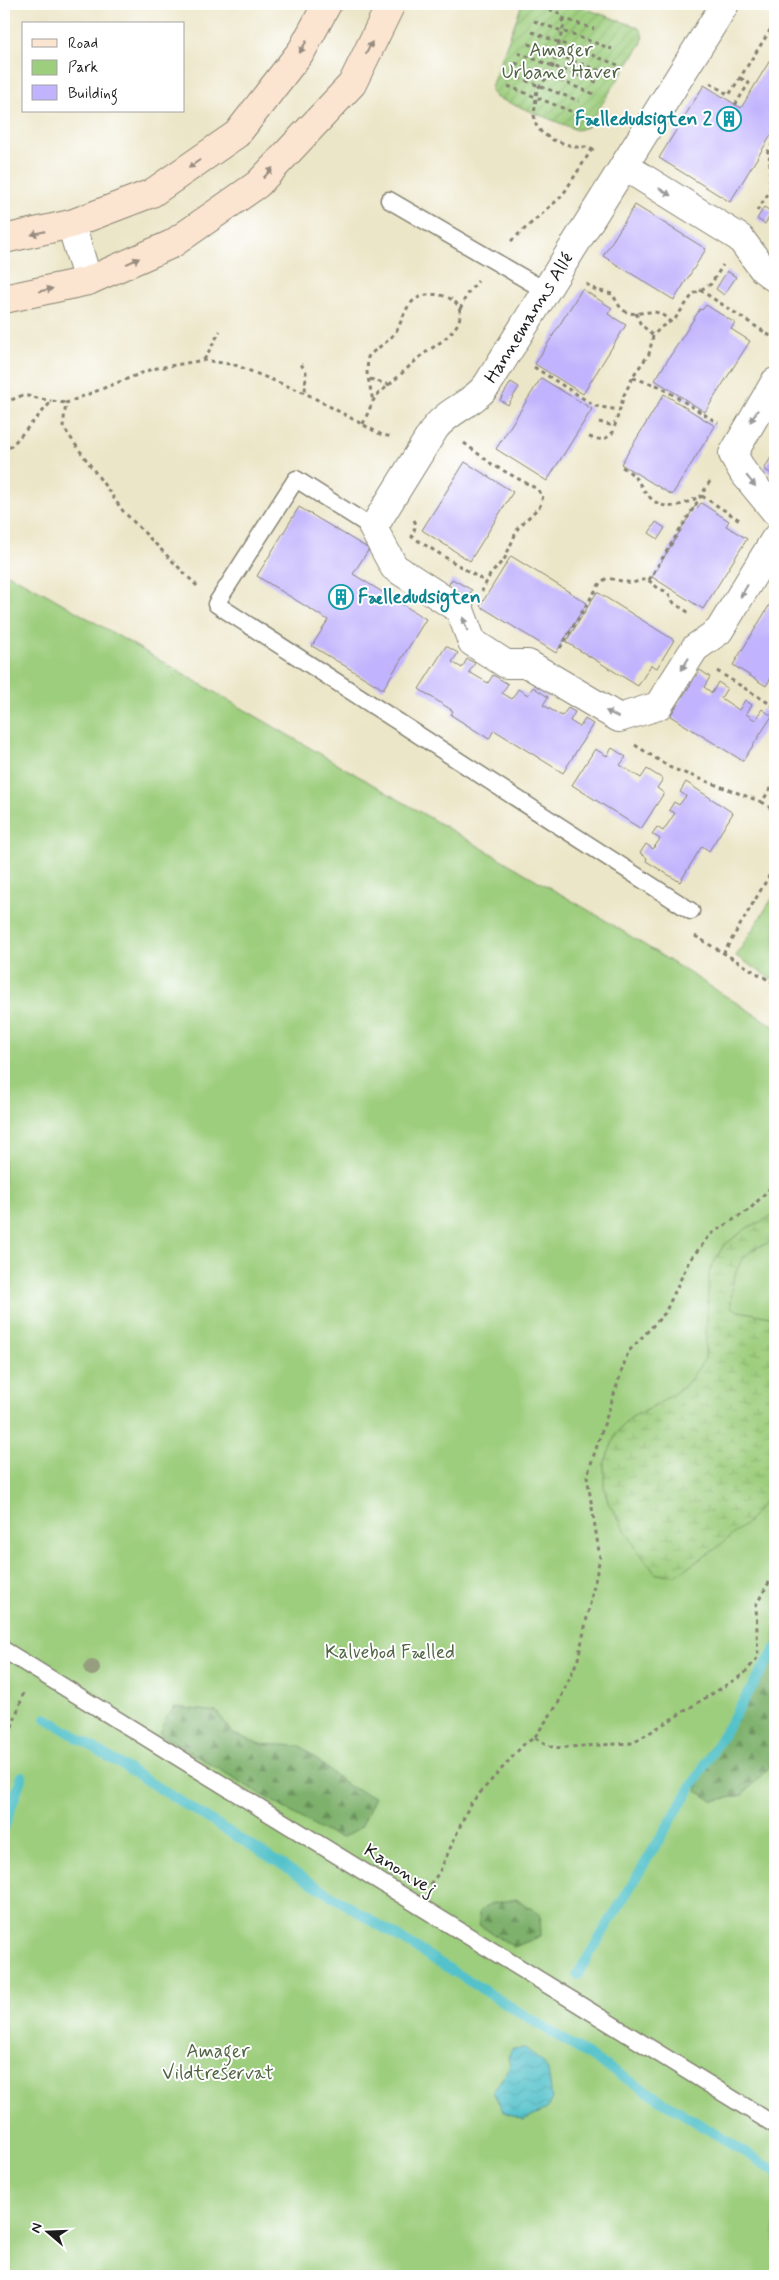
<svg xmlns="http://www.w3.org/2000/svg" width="779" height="2280" font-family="Mynerve,sans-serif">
	<defs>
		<pattern id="forest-firs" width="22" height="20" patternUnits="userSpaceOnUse" patternTransform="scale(1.25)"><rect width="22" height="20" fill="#7eb16c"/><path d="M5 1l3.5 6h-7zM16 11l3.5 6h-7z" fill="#668f58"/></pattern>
		<pattern id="wetland-marsh" width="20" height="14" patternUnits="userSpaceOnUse" patternTransform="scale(1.25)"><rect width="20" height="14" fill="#9dce7d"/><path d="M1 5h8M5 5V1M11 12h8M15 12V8" fill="none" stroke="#87b06b"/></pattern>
		<pattern id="garden-furrows" width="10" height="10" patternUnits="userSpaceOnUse" patternTransform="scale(1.25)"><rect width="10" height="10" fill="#9dce7d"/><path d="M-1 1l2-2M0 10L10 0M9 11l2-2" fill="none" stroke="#87b06b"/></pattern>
		<pattern id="water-waves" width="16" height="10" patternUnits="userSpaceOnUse" patternTransform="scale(1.25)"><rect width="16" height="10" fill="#54c2cb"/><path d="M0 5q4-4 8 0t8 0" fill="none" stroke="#49a6ae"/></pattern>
	</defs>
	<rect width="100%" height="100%" fill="#fff"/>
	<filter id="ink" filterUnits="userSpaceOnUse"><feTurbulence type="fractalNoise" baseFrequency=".02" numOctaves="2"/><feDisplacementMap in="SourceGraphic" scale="10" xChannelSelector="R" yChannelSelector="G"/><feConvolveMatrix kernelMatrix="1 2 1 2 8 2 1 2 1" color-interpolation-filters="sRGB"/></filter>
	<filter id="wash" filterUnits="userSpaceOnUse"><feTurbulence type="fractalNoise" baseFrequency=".0096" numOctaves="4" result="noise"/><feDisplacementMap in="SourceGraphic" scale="20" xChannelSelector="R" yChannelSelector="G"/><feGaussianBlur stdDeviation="1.12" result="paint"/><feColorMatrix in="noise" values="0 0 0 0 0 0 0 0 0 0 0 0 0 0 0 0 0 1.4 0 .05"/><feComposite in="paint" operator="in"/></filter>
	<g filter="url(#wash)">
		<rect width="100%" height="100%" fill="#ece6c8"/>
		<!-- green -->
		<g fill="#9dce7d" stroke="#5c754c">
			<path d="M4,572L48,595L600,917L775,1027V2276H4Z"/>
			<path d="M775,894V981L736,956Z"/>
		</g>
		<!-- forest -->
		<g fill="url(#forest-firs)" stroke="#4d6644">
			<path d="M775,1643V1761L743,1795L713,1801L697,1791L706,1754Z"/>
			<path d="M175,1707L217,1712L233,1734L261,1744L301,1746L348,1786L375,1797L361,1827L342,1838L321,1830L160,1734L166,1718Z"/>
			<path d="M516,1899L540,1914L541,1936L514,1947L479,1925V1912L489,1904Z"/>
		</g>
		<!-- wetland -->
		<path fill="url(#wetland-marsh)" stroke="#5c754c" d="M775,1215V1241C738,1250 732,1272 731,1307L739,1311L775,1318V1487L749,1521L714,1550L676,1575L656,1574L636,1548L608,1502L604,1487V1464L616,1434L630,1418L658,1404L686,1385L705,1359L709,1272L723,1246L747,1228Z"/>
		<!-- garden -->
		<path fill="url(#garden-furrows)" stroke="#5c754c" d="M522,4H572L638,27C643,33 644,37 641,44L587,127L577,130L495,97L491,91L492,84Z"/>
		<!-- water -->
		<path fill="url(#water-waves)" stroke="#386f74" d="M525,2048L543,2062L548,2071L552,2098L547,2109L523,2120L503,2111L493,2092L510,2066L508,2057L512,2049Z"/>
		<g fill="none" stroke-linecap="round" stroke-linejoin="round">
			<!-- stream -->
			<g stroke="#54c2cb" stroke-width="10">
				<path d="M46,1718L775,2171"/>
				<path d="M4,1828L22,1776"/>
				<path d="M577,1975L775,1649"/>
			</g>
		</g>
		<g id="blocks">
			<!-- building -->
			<g fill="#c1b3fd">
				<path d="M775,52V129L730,202L659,158L704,85L741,108Z"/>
				<path d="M635,205L706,249L674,300L603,256Z"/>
				<path d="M764,207L772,212L765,224L757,219Z"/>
				<path d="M727,271L736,277L724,295L716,289Z"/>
				<path d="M582,289L612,308L608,314L626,325L583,394L535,364Z"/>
				<path d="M706,305L735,323L731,329L750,341L705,412L655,380L700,309L702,310Z"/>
				<path d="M541,378L592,409L547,481L496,449Z"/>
				<path d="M511,382L519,387L508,405L500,400Z"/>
				<path d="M664,394L715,426L672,495L621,464Z"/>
				<path d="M775,451V476L764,469Z"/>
				<path d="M465,462L513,492L470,561L422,530Z"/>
				<path d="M701,503L729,521L726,526L747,539L703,609L652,577L695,506L697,508Z"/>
				<path d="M299,507L369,549L353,574L426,619L383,689L312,646L328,620L257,576Z"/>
				<path d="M656,522L665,528L658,539L649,533Z"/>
				<path d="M511,556L587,603L556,653L480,606Z"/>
				<path d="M452,579L472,590L467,598L448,586Z"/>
				<path d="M597,592L674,640L657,668L651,665L638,686L566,642Z"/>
				<path d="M775,596V671L766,686L733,665Z"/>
				<path d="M446,646L458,653L452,662L462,668L467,659L475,663L469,672L488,683L493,675L508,684L502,693L512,699L518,689L528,695L533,687L548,697L543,705L562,716L568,708L575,712L570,721L580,727L585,719L593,724L563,773L494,730L489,739L451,715L453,711L419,689Z"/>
				<path d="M700,670L710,677L704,687L712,693L718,682L727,688L721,698L739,710L745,700L752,705L746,714L755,720L762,709L772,716L743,761L670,716Z"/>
				<path d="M612,748L626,757L620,765L641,778L647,769L663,779L657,788L664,793L641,829L572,785L595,749L607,756Z"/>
				<path d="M686,782L733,813L709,851L702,846L680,882L646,861L647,858L640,853L646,844L653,849L660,839L652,834L657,827L663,831L675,813L669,810L674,802L679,805L686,796L680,792Z"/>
			</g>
		</g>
	</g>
	<g filter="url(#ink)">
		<use href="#blocks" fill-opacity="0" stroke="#848172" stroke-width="1"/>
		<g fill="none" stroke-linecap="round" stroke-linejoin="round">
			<defs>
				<g id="lane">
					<path d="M389,200L546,291"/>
					<path d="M373,528L296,479L216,604L691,911"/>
					<path d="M4,1650L775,2125"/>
				</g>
				<g id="street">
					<path d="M725,4L487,385C473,404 450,409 435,428L373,528L394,567L460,610L472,642L506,664H528L619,718L658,706L695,648L719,631L775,539"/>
					<path d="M624,166L740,238L763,269L775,278"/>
					<path d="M71,224L88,281"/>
					<path d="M775,382L733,454L743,472L775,511"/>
				</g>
				<g id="secondary">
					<path d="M4,239L71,224L152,193L237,134L302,50L327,4"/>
					<path d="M4,299L88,281L172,244L258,184L352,84L391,4"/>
				</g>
			</defs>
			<!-- lane casing -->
			<use href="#lane" stroke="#848172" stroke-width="19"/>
			<!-- street casing -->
			<use href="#street" stroke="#848172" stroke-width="30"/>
			<!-- secondary casing -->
			<use href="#secondary" stroke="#848172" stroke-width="30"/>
			<!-- path -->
			<g stroke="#848172" stroke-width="3" stroke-dasharray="4 4" stroke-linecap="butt">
				<path d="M534,4L559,13"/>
				<path d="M555,4L564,24L551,73L537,89L534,115L536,125L542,133L553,140L575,147H587L597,152"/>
				<path d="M764,4L775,10"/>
				<path d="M562,18L594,29"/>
				<path d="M534,21L612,49"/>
				<path d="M532,32L618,65"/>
				<path d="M528,44L606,73"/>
				<path d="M518,53L599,83"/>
				<path d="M515,63L594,94"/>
				<path d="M511,75L579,101"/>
				<path d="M710,83L729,95L774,24"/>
				<path d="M508,86L575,113"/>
				<path d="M735,105L749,83L740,78"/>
				<path d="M771,160L767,154L774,140"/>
				<path d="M770,190V162L775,158"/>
				<path d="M757,211L770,191L775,188"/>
				<path d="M511,241L562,196L592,149"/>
				<path d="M586,284L596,290L612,294C616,299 618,306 623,310C640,321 653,301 670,322"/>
				<path d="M700,290L775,339"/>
				<path d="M460,309L467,294L478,281"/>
				<path d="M636,313L640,323L653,336"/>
				<path d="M204,360L220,331"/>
				<path d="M301,364L306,372L305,393"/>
				<path d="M534,367L595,406L619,410"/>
				<path d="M633,378L659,386L718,423"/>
				<path d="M370,379L390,385"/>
				<path d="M4,403L23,395L51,401"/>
				<path d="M599,422L610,425L615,422"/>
				<path d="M363,424L373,401L378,394C393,382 407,368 421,356C434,346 450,338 458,323C470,296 429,287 413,301C403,310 402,324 394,334C387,343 376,348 368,357L367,373L373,401"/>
				<path d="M589,437C599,440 606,441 613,432L624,395L635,373L649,354L653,336L661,327L675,319L693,294L711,284L723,265"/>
				<path d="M464,443L493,465L537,489L543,496L540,506L518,528L505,558L490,575L482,591"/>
				<path d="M4,454L52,401L66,403"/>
				<path d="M622,467C633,473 637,480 643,489C661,515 678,507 701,496"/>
				<path d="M702,496L741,521"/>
				<path d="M414,520L416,524L412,537L486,582"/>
				<path d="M649,580L712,478"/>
				<path d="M197,586L123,511L63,427L66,403L152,369L204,360L235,365L305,393L382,435L393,437"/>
				<path d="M560,648L600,583L607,578L632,583L647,579L658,588L667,592L674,603L691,614"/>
				<path d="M717,671L775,707"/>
				<path d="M635,745L671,768L762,802"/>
				<path d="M775,781L762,802L775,811"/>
				<path d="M695,936L775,984"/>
				<path d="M723,954L775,866"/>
				<path d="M535,1738L554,1748L633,1743L744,1674L758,1657L756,1605L775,1572"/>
				<path d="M4,1750L24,1692"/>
				<path d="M430,1884L439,1873L470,1804L524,1744L534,1738L558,1704L578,1659L600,1558L587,1476L628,1352L665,1313L689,1261L711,1234L750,1209L775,1183"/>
			</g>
			<!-- lane -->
			<use href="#lane" stroke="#fff" stroke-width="16"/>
			<!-- street -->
			<use href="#street" stroke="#fff" stroke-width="28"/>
			<!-- secondary -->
			<use href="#secondary" stroke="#fce5d0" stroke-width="28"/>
		</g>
		<!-- trees -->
		<circle fill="#969e7f" cx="92" cy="1668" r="8"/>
		<!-- one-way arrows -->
		<defs><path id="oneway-solid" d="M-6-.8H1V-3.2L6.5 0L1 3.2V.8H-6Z" transform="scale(1.25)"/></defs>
		<g fill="#978b7f">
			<use href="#oneway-solid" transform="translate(303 47) rotate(121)"/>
			<use href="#oneway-solid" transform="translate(369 48) rotate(-64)"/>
			<use href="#oneway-solid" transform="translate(194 164) rotate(145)"/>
			<use href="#oneway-solid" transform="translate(268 173) rotate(-47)"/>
			<use href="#oneway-solid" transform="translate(38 233) rotate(166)"/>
			<use href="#oneway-solid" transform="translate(133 261) rotate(-24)"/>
			<use href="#oneway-solid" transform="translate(46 290) rotate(-12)"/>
		</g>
		<g fill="#999">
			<use href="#oneway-solid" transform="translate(665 192) rotate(32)"/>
			<use href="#oneway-solid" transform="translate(754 416) rotate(122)"/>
			<use href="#oneway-solid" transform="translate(751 481) rotate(50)"/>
			<use href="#oneway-solid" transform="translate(744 591) rotate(121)"/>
			<use href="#oneway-solid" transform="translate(465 624) rotate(-109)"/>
			<use href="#oneway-solid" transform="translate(685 664) rotate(122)"/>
			<use href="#oneway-solid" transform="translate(612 714) rotate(-153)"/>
		</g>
	</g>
	<!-- icons -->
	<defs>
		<symbol id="building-ring" viewBox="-11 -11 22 22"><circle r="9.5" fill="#fff" stroke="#0f9aa8" stroke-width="1.5"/><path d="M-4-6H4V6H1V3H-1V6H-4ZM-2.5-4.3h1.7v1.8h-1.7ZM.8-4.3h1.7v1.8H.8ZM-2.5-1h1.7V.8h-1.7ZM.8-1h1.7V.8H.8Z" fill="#0f9aa8"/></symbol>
	</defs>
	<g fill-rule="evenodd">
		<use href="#building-ring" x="715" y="105" width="28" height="28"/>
		<use href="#building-ring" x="327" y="583" width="28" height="28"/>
	</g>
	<g text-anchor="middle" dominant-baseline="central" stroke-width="4" stroke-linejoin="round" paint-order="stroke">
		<!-- park labels -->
		<g font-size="19" fill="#506343" stroke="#fff">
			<text x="561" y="50">Amager<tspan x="561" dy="22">Urbane Haver</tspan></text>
			<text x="390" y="1652">Kalvebod Fælled</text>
			<text x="218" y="2051">Amager<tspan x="218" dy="22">Vildtreservat</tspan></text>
		</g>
		<!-- culture labels -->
		<g font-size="19" font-weight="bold" fill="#0d838f" stroke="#fff" text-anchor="end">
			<text x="712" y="119">Fælledudsigten 2</text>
			<text x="358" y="597" text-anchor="start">Fælledudsigten</text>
		</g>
		<!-- street labels -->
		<g font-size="19" fill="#1c1c1c" stroke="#fff">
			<text transform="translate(529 318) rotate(-58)">Hannemanns Allé</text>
			<text transform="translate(400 1870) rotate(32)">Kanonvej</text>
		</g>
	</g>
	<!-- margin -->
	<rect width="779" height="2280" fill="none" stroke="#fff" stroke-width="20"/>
	<!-- legend -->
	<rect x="22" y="22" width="162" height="90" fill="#ffffff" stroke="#a4a4a4"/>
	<rect x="32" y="39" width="25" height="8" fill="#fce5d0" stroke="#a4a4a4"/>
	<text x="68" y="48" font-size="15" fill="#1c1c1c">Road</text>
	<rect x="32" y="60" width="25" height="15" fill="#9dce7d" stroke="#a4a4a4"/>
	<text x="68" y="72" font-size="15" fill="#1c1c1c">Park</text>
	<rect x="32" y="85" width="25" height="15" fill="#c1b3fd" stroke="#a4a4a4"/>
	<text x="68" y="98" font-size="15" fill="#1c1c1c">Building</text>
	<!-- north arrow -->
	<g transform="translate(48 2232) rotate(289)" stroke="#ffffff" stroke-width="4" paint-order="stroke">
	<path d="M0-4L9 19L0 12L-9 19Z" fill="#1c1c1c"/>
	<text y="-8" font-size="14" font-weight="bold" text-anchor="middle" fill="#1c1c1c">N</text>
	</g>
</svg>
